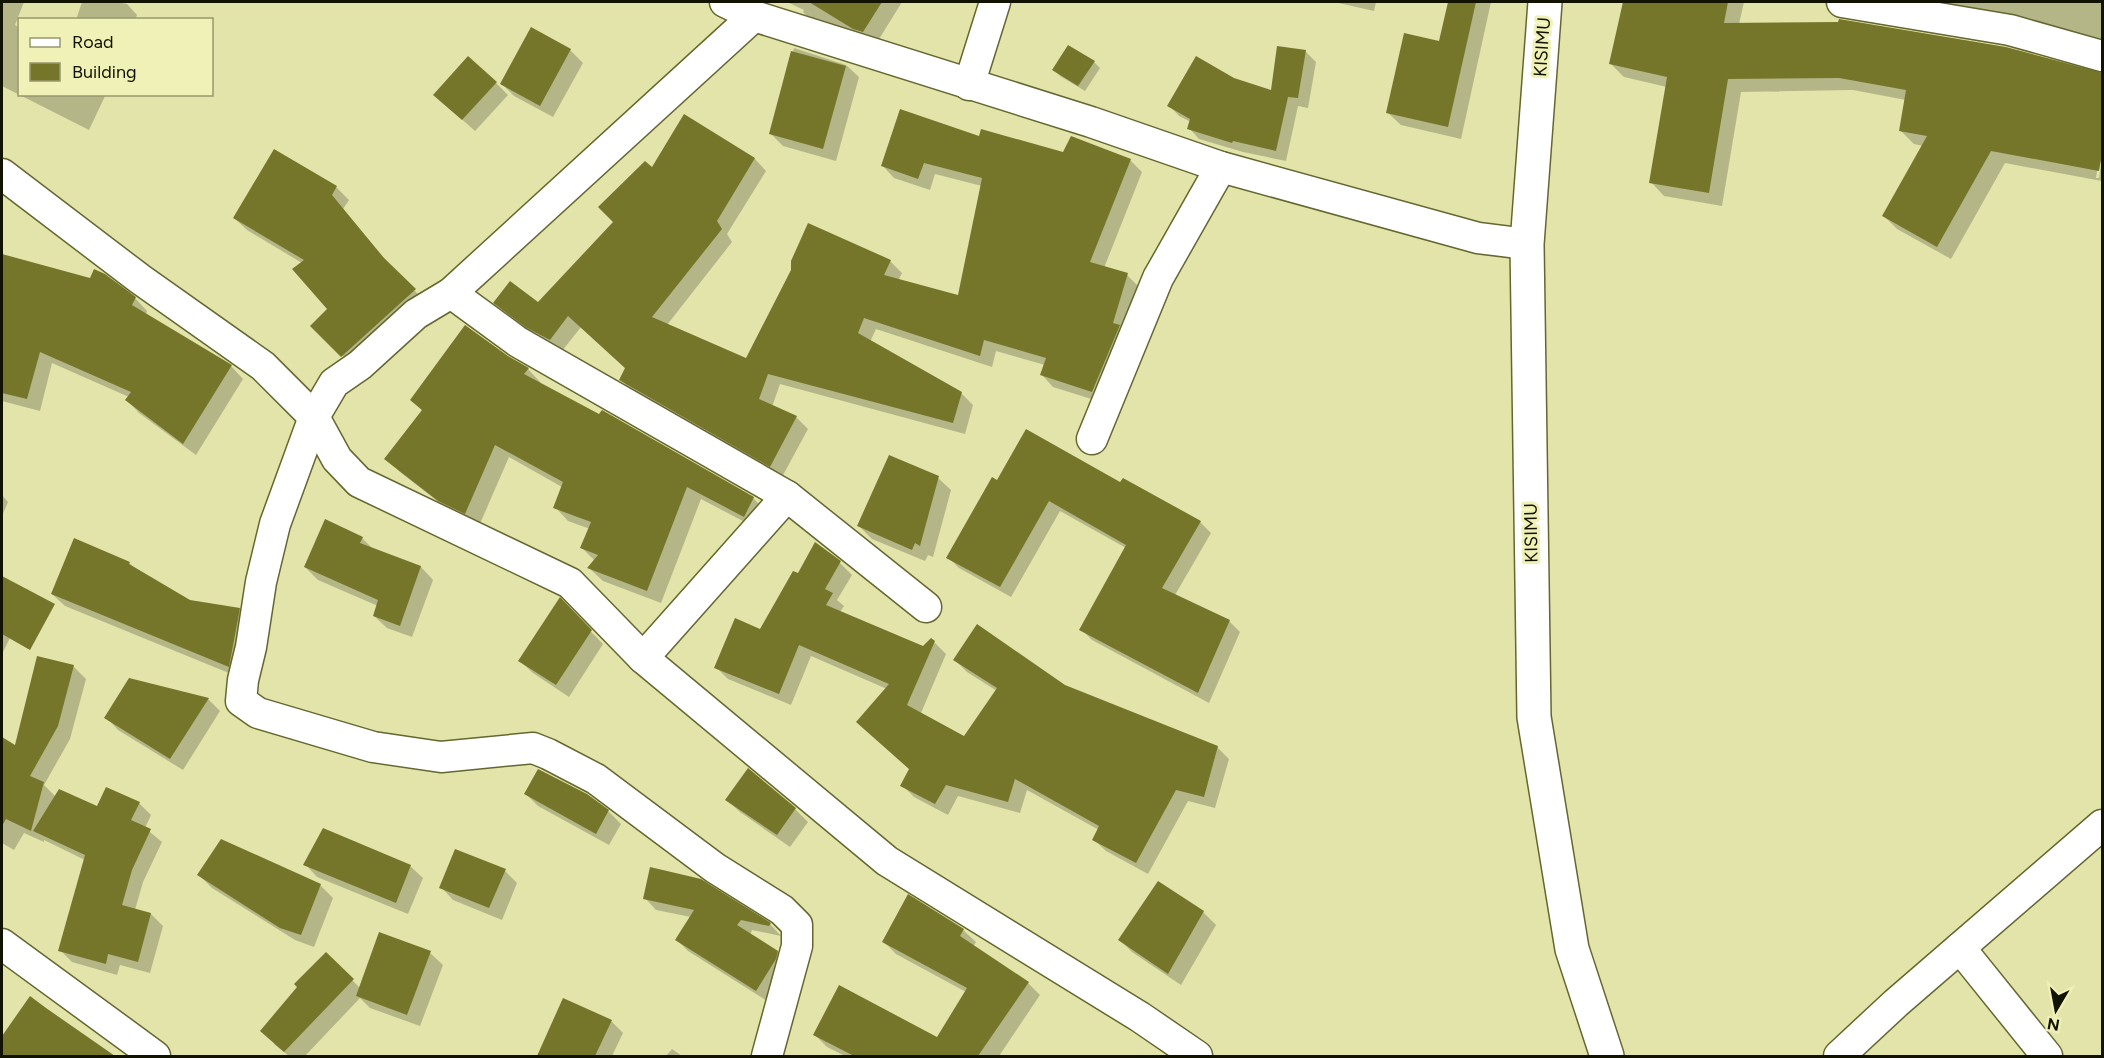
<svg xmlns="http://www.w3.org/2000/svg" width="2104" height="1058" font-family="Figtree,sans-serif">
	<rect width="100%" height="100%" fill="#e2e4aa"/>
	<!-- shadow -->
	<g fill="#0003">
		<path d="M2,2H24L15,25L20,28V94H106L89,130L2,86Z"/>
		<path d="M82,2H117L127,4L137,15L135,20H76Z"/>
		<path d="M787,2H902L876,44L816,25L803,12L804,10Z"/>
		<path d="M1334,2H1376L1374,11Z"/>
		<path d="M1450,2H1491L1461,139L1401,125L1388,113L1440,42Z"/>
		<path d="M1623,2H1744L1739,24L2102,141L2096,178H2099L2102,158V181L2005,163L1951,259L1897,229L1884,216L1923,146L1914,144L1901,131L1906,100L1853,90L1741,92L1722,206L1664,196L1651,182L1667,87L1624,77L1611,64Z"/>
		<path d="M1881,2H2102V47Z"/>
		<path d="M531,29L570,50L583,63L553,117L514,96L501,83Z"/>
		<path d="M794,48L846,65L859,77L836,161L783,146L771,134Z"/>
		<path d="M1305,51L1316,62L1308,108L1298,106L1286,161L1243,152L1199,139L1189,128L1191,122L1179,116L1169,105L1233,79L1272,91Z"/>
		<path d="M1094,62L1100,68L1085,91L1060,76L1054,70Z"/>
		<path d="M496,83L508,95L475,131L448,107Z"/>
		<path d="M685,116L755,159L766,171L727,234L732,242L667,325L746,360L890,261L902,273L898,281L959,297L982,186L935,174L930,190L894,178L883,166L980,138L1064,153L1130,160L1142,172L1104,268L1127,275L1139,287L1104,403L1053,387L1042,375L1045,365L996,351L992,367L876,329L870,342L961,393L973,405L965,434L780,384L772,407L796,417L808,429L782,477L632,391L620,379L626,369L581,327L562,351L541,339L507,314L495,303L538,304L615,222L652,169Z"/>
		<path d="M336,187L349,200L343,209L395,271L427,303L355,368L312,326L329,309L302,263L247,230L234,218Z"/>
		<path d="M2,256L91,280L135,298L147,311L146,315L231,366L243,379L196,455L139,413L127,400L129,397L52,363L40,411L2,401Z"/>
		<path d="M507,357L528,369L541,383L540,384L753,498L767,512L758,529L701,499L661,603L603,581L589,568L595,561L582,548L590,529L568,521L555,507L562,487L509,457L479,526L454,514L400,472L386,459L423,411L412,400Z"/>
		<path d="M938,478L951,490L933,557L928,555L925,561L872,539L859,526Z"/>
		<path d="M998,482L1121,484L1200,522L1211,533L1175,595L1229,621L1240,632L1209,703L1092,640L1081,629L1126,548L1060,511L1011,597L959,568L948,557Z"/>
		<path d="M2,495L8,502L2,516Z"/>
		<path d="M362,538L374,550L421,567L433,580L412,637L387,628L374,616L378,606L318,580L305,567Z"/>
		<path d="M815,545L840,563L852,575L837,600L844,606L840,612L923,648L934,642L946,654L921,713L964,737L997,691L967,672L955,660L1065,687L1217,747L1229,759L1215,808L1188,801L1148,874L1106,851L1094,840L1099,830L1027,790L1020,813L958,796L948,815L914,797L902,785L910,770L887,689L811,656L791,705L728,679L716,667L761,631L798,575Z"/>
		<path d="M129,563L136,569L189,602L239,609L251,622L241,678L65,606L52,594Z"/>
		<path d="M2,578L17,586L30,598L2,654Z"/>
		<path d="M560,600L603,644L569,697L533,673L520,661Z"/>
		<path d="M73,666L86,679L70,739L44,785L56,797L98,808L139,803L151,815L145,828L162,842L143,882L135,910L151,914L163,926L150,973L120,965L117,975L72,962L60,950L85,860L44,840V842L24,833L14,850L2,843V739L16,747Z"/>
		<path d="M208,699L220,711L183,770L118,730L106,717Z"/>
		<path d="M526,794L608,811L621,824L609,845L538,806Z"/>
		<path d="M727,800L795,809L808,822L790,847L740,812Z"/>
		<path d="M305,864L410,866L423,878L408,914L317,877Z"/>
		<path d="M505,871L517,883L502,920L453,900L441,887Z"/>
		<path d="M199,875L320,885L333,898L314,947L295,940L212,888Z"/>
		<path d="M909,896L963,930L976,942L973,947L1028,983L1040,995L999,1056H845L827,1047L815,1035L938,1039L966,992L896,954L884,942Z"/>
		<path d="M645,898L770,924L781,936L752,930L750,935L777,952L789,963L767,1001L688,951L677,940L691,917L656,910Z"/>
		<path d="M1203,912L1216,925L1181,985L1132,952L1120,940Z"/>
		<path d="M430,953L443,965L420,1026L370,1008L360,998L305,1056H289L274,1044L326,954L360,988Z"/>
		<path d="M564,1000L611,1021L623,1033L612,1056H538Z"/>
		<path d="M27,1003H37L113,1056H2V1038Z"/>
		<path d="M672,1049L682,1056H666Z"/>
	</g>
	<!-- building -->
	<g fill="#76762a">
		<path d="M809,2H882L863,32L853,29Z"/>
		<path d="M1448,2H1476L1448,127L1386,113L1404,33L1439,41Z"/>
		<path d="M1623,2H1728L1724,23L1838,22L1839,19L2006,47L2103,73V149L2099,171L1991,151L1937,247L1882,216L1927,136L1899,131L1906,90L1839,78L1728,79L1709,193L1649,183L1667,77L1609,64Z"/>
		<path d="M531,27L571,49L540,106L500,84Z"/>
		<path d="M1068,45L1095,61L1078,86L1052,70Z"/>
		<path d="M1277,46L1306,50L1298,98L1288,97L1276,151L1233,141L1232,143L1187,129L1190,119L1167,106L1196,56L1234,78L1271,90Z"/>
		<path d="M791,51L846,66L823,149L769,134Z"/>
		<path d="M468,56L497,82L462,120L433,95Z"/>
		<path d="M900,109L979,136L981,129L1063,152L1071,136L1131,159L1090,262L1128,273L1113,323L1120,325L1092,392L1040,375L1046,358L984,340L980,356L864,318L858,333L962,392L953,423L768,374L759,399L797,416L770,467L619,380L625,368L568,316L550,340L527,328L493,303L510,281L538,302L613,222L598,207L645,161L652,167L684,114L755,158L717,221L722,229L652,317L746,358L791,270V261L808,223L891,260L884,275L958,295L982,178L924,163L918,179L881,166Z"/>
		<path d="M274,149L337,186L332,195L383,257L416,289L341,357L310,326L327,309L292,269L304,260L233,218Z"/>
		<path d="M2,254L90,278L94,269L105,274L136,297L132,305L232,365L183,444L125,400L131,392L40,352L27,399L2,393Z"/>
		<path d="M465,325L508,356L529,368L524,374L599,414L602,410L754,497L744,517L687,487L647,591L587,568L598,555L580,548L591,522L553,508L563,482L495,445L465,514L438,501L384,459L422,410L410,400Z"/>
		<path d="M1026,429L1120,482L1123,478L1201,521L1162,588L1230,620L1198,693L1079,630L1126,545L1049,501L1000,587L946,558L992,477L997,480Z"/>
		<path d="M889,455L939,476L920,546L915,543L912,550L857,526Z"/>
		<path d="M325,519L363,537L360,543L421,566L400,626L373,616L378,600L304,567Z"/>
		<path d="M74,538L130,562L129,564L190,600L240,608L229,667L51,594Z"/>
		<path d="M815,542L841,561L825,589L833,593L826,605L923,646L931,638L935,641L907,705L964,736L997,688L953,660L977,624L1065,685L1218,746L1204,797L1176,790L1136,863L1092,840L1099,826L1015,779L1008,802L946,785L935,804L900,786L909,769L856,722L889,684L799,645L779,694L714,668L735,618L760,629L793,571L798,573Z"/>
		<path d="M2,576L55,604L30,650L2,634Z"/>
		<path d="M560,597L592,630L556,685L518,661Z"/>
		<path d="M37,656L74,665L58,726L30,776L44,782L31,831L6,819L2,826V737L15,745Z"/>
		<path d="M129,678L209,698L170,759L104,718Z"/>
		<path d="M748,768L796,808L777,835L725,800Z"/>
		<path d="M538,769L587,794L609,810L596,834L524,794Z"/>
		<path d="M106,787L140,802L131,820L151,829L132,870L122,905L151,913L138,962L108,954L106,964L58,951L85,855L33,831L59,789L97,806Z"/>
		<path d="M323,828L411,865L396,903L303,865Z"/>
		<path d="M221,839L321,884L301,935L280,928L197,875Z"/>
		<path d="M455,849L506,869L489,908L439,888Z"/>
		<path d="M650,867L701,879L771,923L769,926L741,920L737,925L778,951L776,959L756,991L675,940L694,910L643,899Z"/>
		<path d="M1158,881L1204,911L1168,974L1118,940Z"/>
		<path d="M908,894L964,929L960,936L1029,982L978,1056H854L813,1035L839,985L937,1037L967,988L882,942Z"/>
		<path d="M379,932L431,951L407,1015L356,996Z"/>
		<path d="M326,952L354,979L284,1052L260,1031L297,987L294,984Z"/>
		<path d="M30,996L46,1008L115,1056H2V1036Z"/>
		<path d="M563,998L612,1020L595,1056H537Z"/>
	</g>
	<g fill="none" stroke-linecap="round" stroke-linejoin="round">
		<defs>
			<g id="street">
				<path d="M725,2L754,16L1091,122L1221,167L1478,238L1527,244"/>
				<path d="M1842,2L2010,30L2102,56"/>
				<path d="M754,16L451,293L416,314L360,365L334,383L314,417L275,524L261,582L251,647L243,680L241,701L258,713L373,747L441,757L533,748L548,754L596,779L715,868L782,910L797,925V946L767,1056"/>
				<path d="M969,85L995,2"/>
				<path d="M2,174L140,279L263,366L314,417L337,459L359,482L570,583L643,658L887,861L1140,1017L1197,1056"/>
				<path d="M451,293L518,342L787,496L926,607"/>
				<path d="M1092,439L1158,278L1221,167"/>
				<path d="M643,658L787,496"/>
				<path d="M2,944L155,1056"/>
				<path d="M1960,948L2047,1056"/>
				<path d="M1839,1056L1896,1003L2102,825"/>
			</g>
			<path id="secondary" d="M1545,2L1527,244L1534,717L1572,949L1607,1056"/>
		</defs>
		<!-- street casing -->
		<use href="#street" stroke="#656630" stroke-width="33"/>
		<!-- secondary casing -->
		<use href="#secondary" stroke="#656630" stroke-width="36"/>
		<!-- street -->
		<use href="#street" stroke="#fff" stroke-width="30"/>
		<!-- secondary -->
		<use href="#secondary" stroke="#fff" stroke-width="33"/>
	</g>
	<g text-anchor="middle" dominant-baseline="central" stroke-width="6" stroke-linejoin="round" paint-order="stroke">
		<!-- street labels -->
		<g font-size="18" fill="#121200" stroke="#eff1b7">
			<text transform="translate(1542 47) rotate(-86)">KISIMU</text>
			<text transform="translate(1531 533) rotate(-91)">KISIMU</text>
		</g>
	</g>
	<!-- border -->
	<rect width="2104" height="1058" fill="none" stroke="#121200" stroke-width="6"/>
	<!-- legend -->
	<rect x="18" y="18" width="195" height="78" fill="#eff1b7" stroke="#97986e" stroke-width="1.5"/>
	<rect x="30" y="38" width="30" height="9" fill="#ffffff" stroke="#97986e" stroke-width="1.5"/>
	<text x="72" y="48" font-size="18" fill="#121200">Road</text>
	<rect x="30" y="63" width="30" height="18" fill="#76762a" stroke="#97986e" stroke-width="1.5"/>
	<text x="72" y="78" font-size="18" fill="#121200">Building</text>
	<!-- north arrow -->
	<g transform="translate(2056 1010) rotate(190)" stroke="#eff1b7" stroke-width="4.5" paint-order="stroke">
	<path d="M0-4.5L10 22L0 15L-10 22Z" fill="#121200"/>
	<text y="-9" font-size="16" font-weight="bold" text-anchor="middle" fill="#121200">N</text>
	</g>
</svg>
